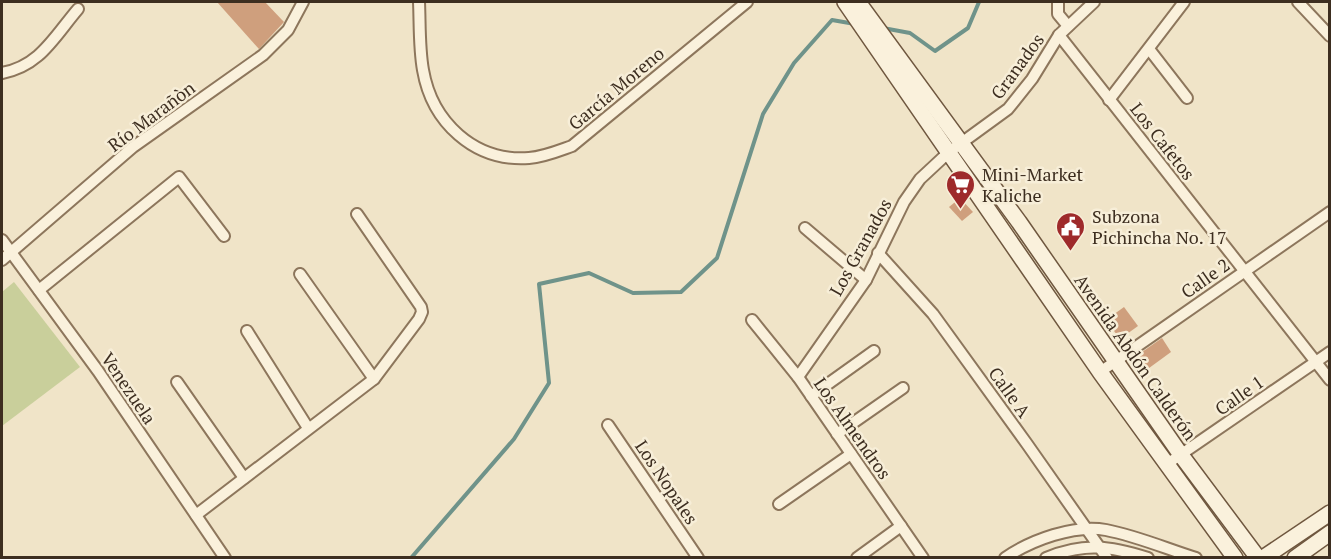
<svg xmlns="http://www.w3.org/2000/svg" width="1331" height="559" font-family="'PT Serif',serif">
	<rect width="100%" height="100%" fill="#f0e4c8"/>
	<!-- green -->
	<path fill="#c9cf9b" d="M14,282L80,367L2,426V292Z"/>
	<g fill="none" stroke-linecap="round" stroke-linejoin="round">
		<!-- stream -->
		<g stroke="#6f938a" stroke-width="4">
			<path d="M883,28L910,33L935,51L968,28L979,2"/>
			<path d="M411,558L514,439L549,383L539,284L589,273L633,293L681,292L717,258L763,114L794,63L832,20L855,24"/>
		</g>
	</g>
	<!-- building -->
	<g fill="#cf9f7d">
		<path d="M217,2H265L284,22L259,49Z"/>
		<path d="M960,198L973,212L962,221L949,207Z"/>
		<path d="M1124,307L1138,326L1120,339L1106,320Z"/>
		<path d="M1162,338L1171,352L1145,371L1135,357Z"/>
	</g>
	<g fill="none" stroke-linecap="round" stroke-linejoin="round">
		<defs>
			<g id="street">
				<path d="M419,2C420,24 419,48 423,70C432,122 474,162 529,158C544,157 558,151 572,146L747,2"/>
				<path d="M1058,2V14L1068,26"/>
				<path d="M1298,2L1330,36"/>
				<path d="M1059,35L1330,380"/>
				<path d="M1149,49L1187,98"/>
				<path d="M2,73C40,66 54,37 78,9"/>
				<path d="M1109,100L1184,2"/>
				<path d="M805,228L866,280"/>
				<path d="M2,240L98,371L225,558"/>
				<path d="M878,253L933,314L1027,444L1107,558"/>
				<path d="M2,260L133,147L263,55L288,30L303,2"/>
				<path d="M300,274L374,379"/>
				<path d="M39,290L179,177L224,236"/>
				<path d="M752,320L798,377L923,558"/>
				<path d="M247,331L308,428"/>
				<path d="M1100,372L1330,212"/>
				<path d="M798,377L866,280L904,202L920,179L949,152L1008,109L1032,79L1059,35L1094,2"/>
				<path d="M177,382L244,478"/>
				<path d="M811,396L874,351"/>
				<path d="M608,425L698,558"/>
				<path d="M837,434L903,388"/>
				<path d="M1167,464L1330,352"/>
				<path d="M779,504L851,454"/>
				<path d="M196,515L374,379L419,319L422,312L421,307L357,214"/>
				<path d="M857,558L901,526"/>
				<path d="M1005,558C1031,540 1075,524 1106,530C1137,536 1167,549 1196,558"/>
				<path d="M1046,558C1084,542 1110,546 1148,558"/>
			</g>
			<g id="secondary">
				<path d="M845,2L1100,372L1235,558"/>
				<path d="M858,2L1019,222L1181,455L1258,558"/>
				<path d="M1263,558L1330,513"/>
				<path d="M1295,558L1330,533"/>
			</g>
		</defs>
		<!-- street casing -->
		<use href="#street" stroke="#8d765c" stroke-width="14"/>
		<!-- secondary casing -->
		<use href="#secondary" stroke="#6f573f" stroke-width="18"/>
		<!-- street -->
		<use href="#street" stroke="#faf1dc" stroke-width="10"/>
		<!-- secondary -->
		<use href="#secondary" stroke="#faf1dc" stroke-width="15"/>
	</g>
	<!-- icons -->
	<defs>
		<symbol id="supermarket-pin" viewBox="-11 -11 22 30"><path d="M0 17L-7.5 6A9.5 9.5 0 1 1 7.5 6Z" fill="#9e2a2b" stroke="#f7eed8"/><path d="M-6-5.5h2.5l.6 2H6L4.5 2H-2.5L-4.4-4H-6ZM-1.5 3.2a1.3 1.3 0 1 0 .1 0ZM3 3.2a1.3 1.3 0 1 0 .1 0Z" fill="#fff"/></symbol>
		<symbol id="civic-pin" viewBox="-11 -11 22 30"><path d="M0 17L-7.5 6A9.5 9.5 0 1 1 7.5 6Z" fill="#9e2a2b" stroke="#f7eed8"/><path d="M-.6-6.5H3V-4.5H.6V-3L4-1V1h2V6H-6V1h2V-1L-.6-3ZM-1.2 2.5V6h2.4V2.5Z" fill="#fff"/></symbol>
	</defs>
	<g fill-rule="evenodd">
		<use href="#supermarket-pin" x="944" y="168" width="33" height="45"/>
		<use href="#civic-pin" x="1054" y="210" width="33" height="45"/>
	</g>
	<g text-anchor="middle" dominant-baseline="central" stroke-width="5" stroke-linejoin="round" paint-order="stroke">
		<!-- street labels -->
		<g font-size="18" fill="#3d2e20" stroke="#f7eed8">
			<text transform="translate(1017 66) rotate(-54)">Granados</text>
			<text transform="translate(616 88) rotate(-40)">García Moreno</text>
			<text transform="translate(151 116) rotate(-37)">Río Marañòn</text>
			<text transform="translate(1163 141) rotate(52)">Los Cafetos</text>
			<text transform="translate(860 247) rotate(-61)">Los Granados</text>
			<text transform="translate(1205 278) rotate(-35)">Calle 2</text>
			<text transform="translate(1136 357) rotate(55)">Avenida Abdón Calderón</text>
			<text transform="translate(129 388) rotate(56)">Venezuela</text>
			<text transform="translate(1010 392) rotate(54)">Calle A</text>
			<text transform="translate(1239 395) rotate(-35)">Calle 1</text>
			<text transform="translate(853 428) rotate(55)">Los Almendros</text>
			<text transform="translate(667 482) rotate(56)">Los Nopales</text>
		</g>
		<!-- poi labels -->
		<g font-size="18" fill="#3d2e20" stroke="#f7eed8" text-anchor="start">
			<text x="982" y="174">Mini-Market<tspan x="982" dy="21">Kaliche</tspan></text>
			<text x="1092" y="216">Subzona<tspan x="1092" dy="21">Pichincha No. 17</tspan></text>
		</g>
	</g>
	<!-- border -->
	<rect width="1331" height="559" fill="none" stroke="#3d2e20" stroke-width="6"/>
</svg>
